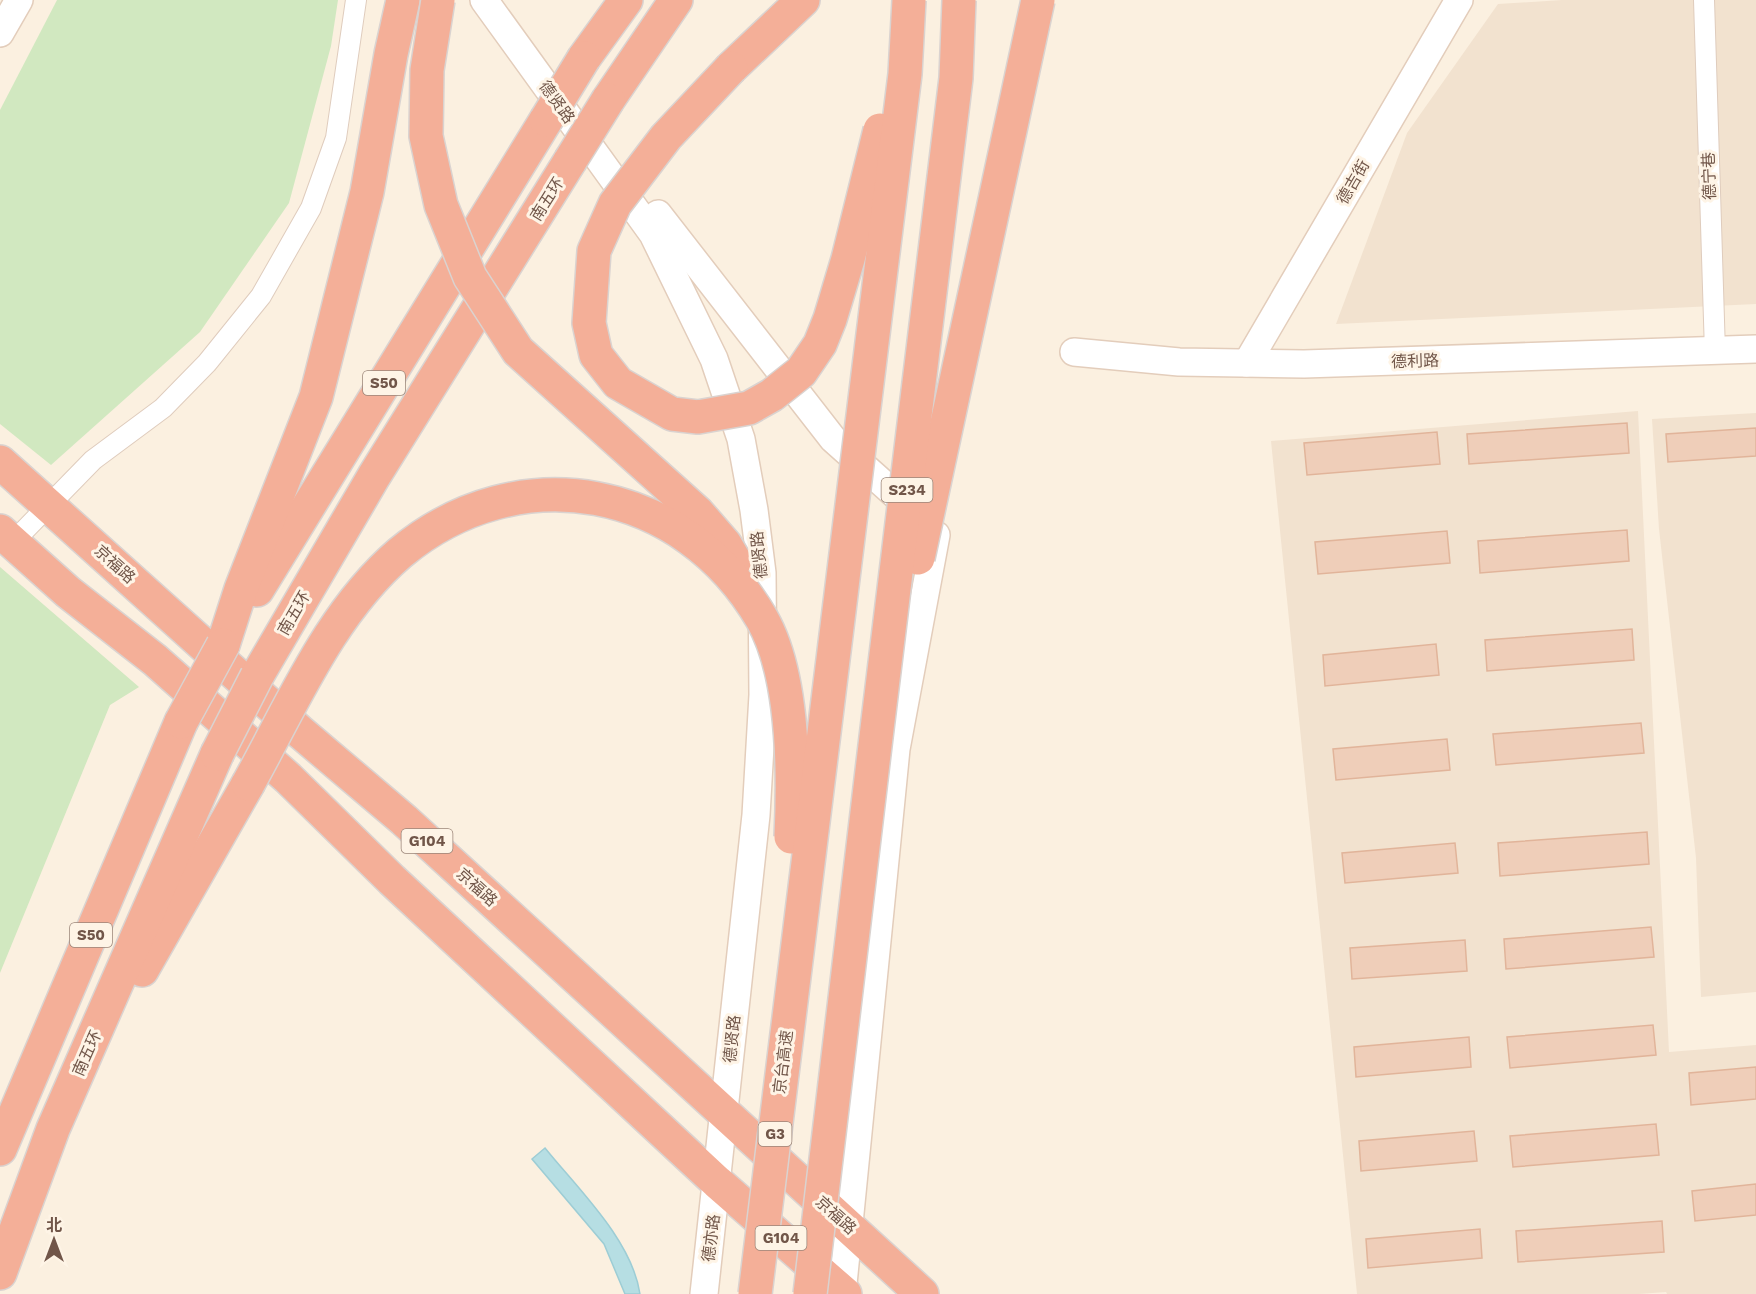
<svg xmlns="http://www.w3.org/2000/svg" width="1756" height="1294" font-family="'Work Sans','Noto Sans SC',sans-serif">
	<rect width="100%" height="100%" fill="#fbf0e0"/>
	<!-- residential -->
	<g fill="#f2e2cf">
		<path d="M1562,0H1756V304L1336,324L1407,133L1498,4Z"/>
		<path d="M1638,411L1669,1052L1756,1045V1294H1667L1666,1292L1639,1294H1357L1271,441Z"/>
		<path d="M1756,413V992L1701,997L1696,858L1659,529L1652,419Z"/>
	</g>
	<!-- green -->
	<g fill="#d1e8c0">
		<path d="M57,0H338L331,46L289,203L200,332L51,465L0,424V110Z"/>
		<path d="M0,567L139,687L110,705L0,973Z"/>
	</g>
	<!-- water -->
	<path fill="#b6dee3" stroke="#9dcdd5" stroke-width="1.5" d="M545,1148C578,1189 632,1240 640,1294H625L604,1244L532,1159Z"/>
	<!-- building -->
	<g fill="#efceb9" stroke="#e1b49a" stroke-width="1.5">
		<path d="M1627,423L1629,453L1469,464L1467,434Z"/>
		<path d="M1756,428V456L1668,462L1666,434Z"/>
		<path d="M1437,432L1440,464L1307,475L1304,443Z"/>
		<path d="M1627,530L1629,561L1480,573L1478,541Z"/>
		<path d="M1447,531L1450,563L1318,574L1315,542Z"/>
		<path d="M1632,629L1634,660L1487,671L1485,640Z"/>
		<path d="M1436,644L1439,675L1325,686L1323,655Z"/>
		<path d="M1641,723L1644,753L1496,765L1493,734Z"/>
		<path d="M1447,739L1450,770L1336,780L1333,749Z"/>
		<path d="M1647,832L1649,864L1500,876L1498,843Z"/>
		<path d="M1455,843L1458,873L1345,883L1342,853Z"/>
		<path d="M1651,927L1654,957L1506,969L1504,939Z"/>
		<path d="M1465,940L1467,971L1352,979L1350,948Z"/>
		<path d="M1653,1025L1656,1055L1510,1068L1507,1037Z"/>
		<path d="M1469,1037L1471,1067L1356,1077L1354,1047Z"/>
		<path d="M1756,1067V1099L1691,1105L1689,1073Z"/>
		<path d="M1656,1124L1659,1155L1513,1167L1510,1136Z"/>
		<path d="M1474,1131L1477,1161L1361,1171L1359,1141Z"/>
		<path d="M1756,1184V1215L1695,1221L1692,1191Z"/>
		<path d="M1662,1221L1664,1252L1518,1262L1516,1231Z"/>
		<path d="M1480,1229L1482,1258L1368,1268L1366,1239Z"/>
	</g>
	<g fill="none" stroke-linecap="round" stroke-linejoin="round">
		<defs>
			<g id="street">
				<path d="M1704,0L1715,352"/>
				<path d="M13,542L93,460L163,408L207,363L261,296L311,208L336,138L356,0"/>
			</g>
			<g id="secondary">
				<path d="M484,0L653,234L714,359L741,439L754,510L762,573L763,695L756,815L704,1294"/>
				<path d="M0,33L19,0"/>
				<path d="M658,214L833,439L916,513"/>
				<path d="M1074,352L1179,362L1304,364L1756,349"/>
				<path d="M1247,363L1459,0"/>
				<path d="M842,1294L896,749L936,535"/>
			</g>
			<g id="highway">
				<path d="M584,58L626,0"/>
				<path d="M731,68L803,0"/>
				<path d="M608,100L676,0"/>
				<path d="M0,462L299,731L404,820L922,1294"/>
				<path d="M0,531L68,592L155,660L288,778L392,880L717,1182L845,1294"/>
				<path d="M257,590L546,120"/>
				<path d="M223,645L241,589L316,397L367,192L391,54L403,0"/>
				<path d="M257,676L374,476L570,161"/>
				<path d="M142,970L248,784"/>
				<path d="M0,1149L181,722"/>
				<path d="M0,1273L53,1129L217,754"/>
			</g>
		</defs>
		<!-- street casing -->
		<use href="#street" stroke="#dfccbd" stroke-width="22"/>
		<!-- secondary casing -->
		<use href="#secondary" stroke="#e3cdbb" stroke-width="30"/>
		<!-- highway casing -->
		<use href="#highway" stroke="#dad3d0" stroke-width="36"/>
		<!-- street -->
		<use href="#street" stroke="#fff" stroke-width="20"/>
		<!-- secondary -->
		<use href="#secondary" stroke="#fff" stroke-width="27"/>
		<!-- highway -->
		<use href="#highway" stroke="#f4af98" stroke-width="33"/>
		<defs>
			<g id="highway-bridge">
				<path d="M438,0L427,70L426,136L441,205L470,277L518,351L698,513L725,544L735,561"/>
				<path d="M731,68L666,137L615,204L594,251L589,323L596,355L618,383L672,414L698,417L749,408L772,395L801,372L820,344L830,319L848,259L880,130"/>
				<path d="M546,120L584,58"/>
				<path d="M570,161L608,100"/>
				<path d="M918,558L1038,0"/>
				<path d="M181,722L223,645"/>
				<path d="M217,754L257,676"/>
				<path d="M248,784C292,705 330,613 400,553C519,454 684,485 762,619C794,675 794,774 791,837"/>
				<path d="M755,1294L905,74L909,0"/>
				<path d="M810,1294C856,888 908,484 956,78L959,0"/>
			</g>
		</defs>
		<!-- highway-bridge casing -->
		<use href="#highway-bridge" stroke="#dad3d0" stroke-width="36" stroke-linecap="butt"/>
		<!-- highway-bridge -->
		<use href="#highway-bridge" stroke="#f4af98" stroke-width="33"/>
	</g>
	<g text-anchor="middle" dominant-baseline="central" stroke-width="6" stroke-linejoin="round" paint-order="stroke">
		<!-- shield labels -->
		<g fill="#fef4e6" stroke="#9b8578" stroke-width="1.5">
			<rect x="363" y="371" width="42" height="24" rx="4.5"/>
			<rect x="881.5" y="478" width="51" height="24" rx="4.5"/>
			<rect x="401.5" y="829" width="51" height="24" rx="4.5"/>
			<rect x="70" y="923" width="42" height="24" rx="4.5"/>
			<rect x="758.5" y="1122" width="33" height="24" rx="4.5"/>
			<rect x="755.5" y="1226" width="51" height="24" rx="4.5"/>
		</g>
		<g font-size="15" font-weight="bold" fill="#715649">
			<text x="384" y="383">S50</text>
			<text x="907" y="490">S234</text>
			<text x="427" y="841">G104</text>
			<text x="91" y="935">S50</text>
			<text x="775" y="1134">G3</text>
			<text x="781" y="1238">G104</text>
		</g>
		<!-- street labels -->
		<g font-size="16" fill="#715649" stroke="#fef4e6">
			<text transform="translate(557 102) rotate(54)">德贤路</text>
			<text transform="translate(1709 176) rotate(-92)">德宁巷</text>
			<text transform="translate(1353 182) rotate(-60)">德吉街</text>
			<text transform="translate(547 199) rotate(-58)">南五环</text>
			<text transform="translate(1415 361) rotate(-2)">德利路</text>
			<text transform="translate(759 555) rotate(-96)">德贤路</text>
			<text transform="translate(115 564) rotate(42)">京福路</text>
			<text transform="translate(294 613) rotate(-60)">南五环</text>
			<text transform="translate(477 887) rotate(42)">京福路</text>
			<text transform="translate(732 1039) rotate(-84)">德贤路</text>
			<text transform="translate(87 1053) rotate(-66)">南五环</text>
			<text transform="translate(783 1062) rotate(-83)">京台高速</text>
			<text transform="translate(836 1215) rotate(42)">京福路</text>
			<text transform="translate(711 1238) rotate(-83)">德亦路</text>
		</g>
	</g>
	<!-- north arrow -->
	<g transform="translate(54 1240)" stroke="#fef4e6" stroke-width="4.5" paint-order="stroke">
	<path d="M0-4.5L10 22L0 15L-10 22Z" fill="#715649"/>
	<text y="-9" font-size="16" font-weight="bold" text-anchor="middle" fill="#715649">北</text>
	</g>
</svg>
